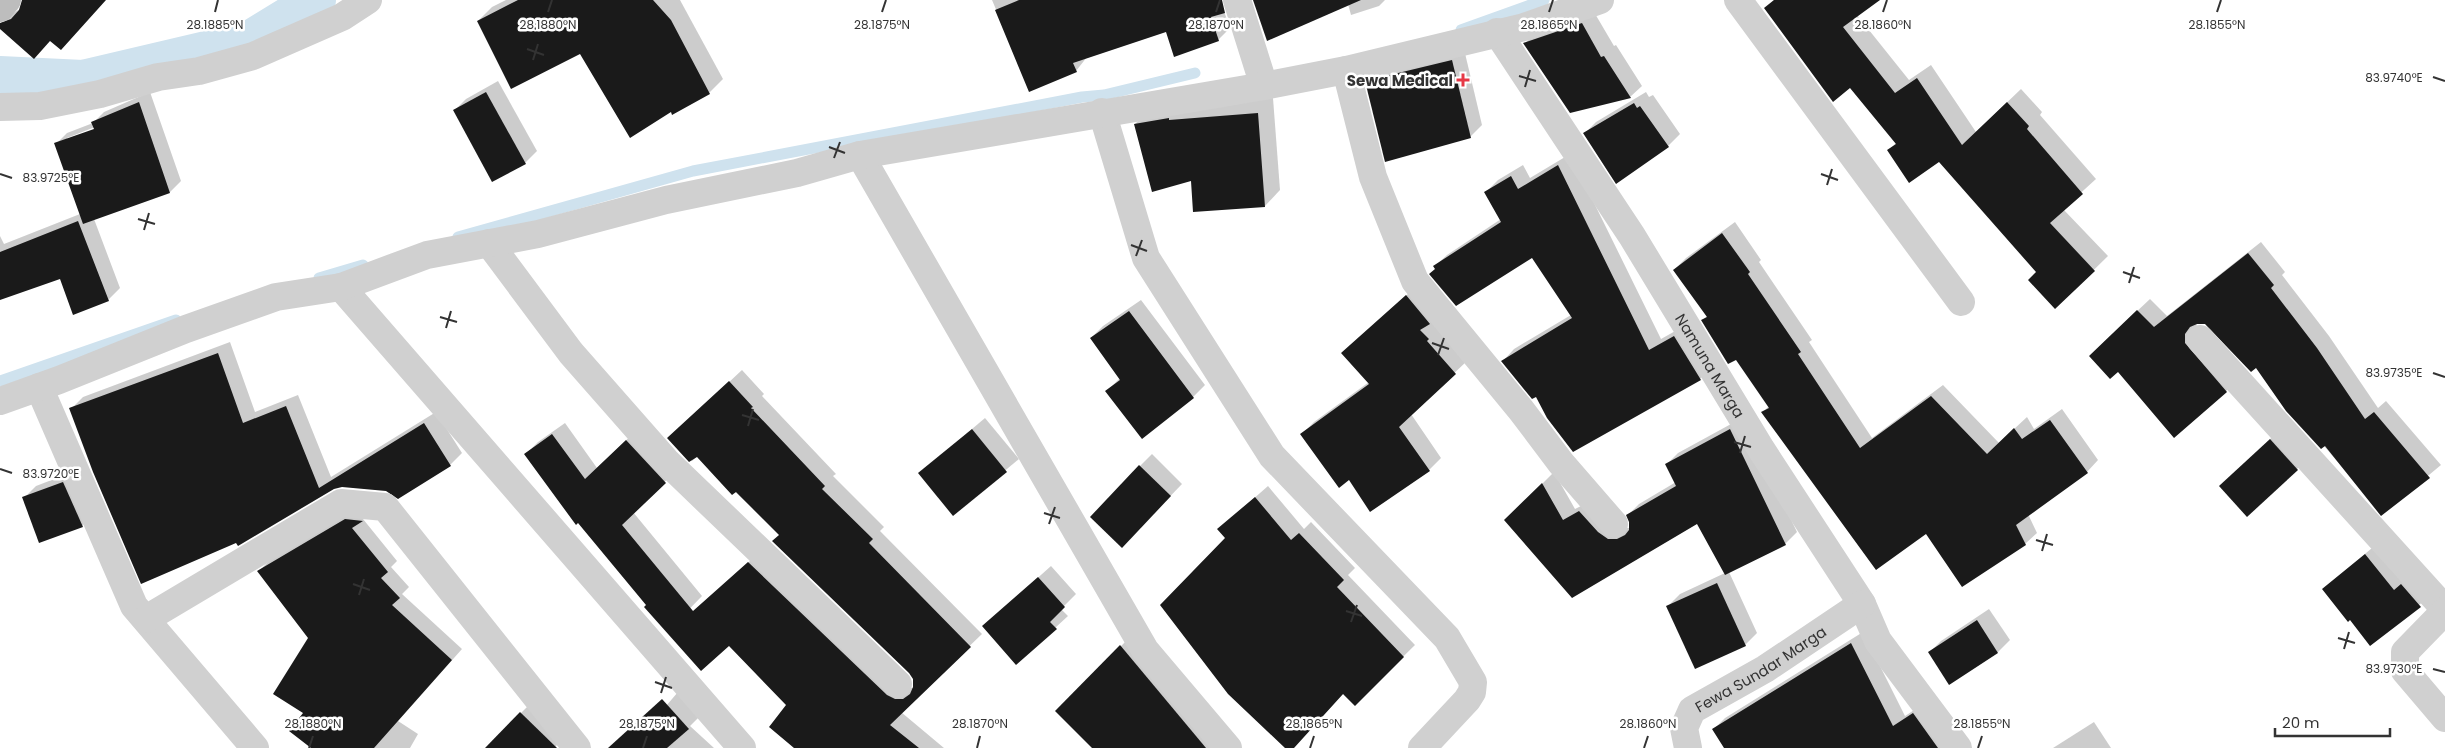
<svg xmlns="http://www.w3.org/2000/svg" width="2445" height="748" font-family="Poppins,sans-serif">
	<rect width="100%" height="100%" fill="#fff"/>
	<!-- shadow -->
	<g fill="#0003" fill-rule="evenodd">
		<path d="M23,0H105L0,27L10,15L20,9Z"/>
		<path d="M506,0H680L723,79L709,93L478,21L492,7Z"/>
		<path d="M992,0H1220L1230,28L1218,40L1167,31L1087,57L1076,71L1030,90Z"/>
		<path d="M1256,0H1385L1379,6L1351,15L1348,4Z"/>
		<path d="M1534,0H1550L1536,5Z"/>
		<path d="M1774,0H1878L1857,15L1909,80L1931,65L1976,132L2021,89L2042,112L2040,115L2096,179L2063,209L2108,256L2055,308L2037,272L1939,160L1888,151L1896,143L1850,86L1765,9Z"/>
		<path d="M1594,12L1614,46L1616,45L1642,86L1630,97L1525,43L1537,32Z"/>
		<path d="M1464,49L1482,125L1470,137L1366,82L1378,70Z"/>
		<path d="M498,81L537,151L525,163L454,111L466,99Z"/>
		<path d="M150,92L181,181L170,192L94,219L120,288L108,300L60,278L0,299V236L4,244L80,214L56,144L67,133L93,123L104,112ZM100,125V128L67,140V138Z"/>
		<path d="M1646,92L1649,97L1653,95L1680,134L1668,146L1584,134L1596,122Z"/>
		<path d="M1273,98L1280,190L1265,206L1192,180L1135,124L1151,109Z"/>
		<path d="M1570,154L1661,339L1686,325L1712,367L1700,379L1536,396L1503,361L1514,349L1571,315L1532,256L1436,269L1435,266L1447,255L1501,219L1486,192L1498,180L1523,165L1530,178Z"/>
		<path d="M1735,222L1761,260L1759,262L1812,340L1809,342L1872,438L1943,385L1999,443L2027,417L2034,429L2062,409L2098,460L2087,472L2028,514L2037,533L2025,544L1763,412L1769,406L1736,358L1703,320L1708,315L1674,270L1686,258Z"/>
		<path d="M2261,242L2285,272L2282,275L2329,336L2378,408L2386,401L2441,465L2382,514L2256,366L2206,323L2197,322L2196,330L2238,380L2226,391L2102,344L2150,299L2167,316Z"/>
		<path d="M1419,284L1467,361L1411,414L1441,458L1429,470L1349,479L1302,434L1314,422L1369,382L1355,342Z"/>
		<path d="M1141,300L1205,385L1193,397L1107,391L1120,378L1091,338L1103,326Z"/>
		<path d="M230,342L255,412L298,395L331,477L436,412L462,453L450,465L387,490L342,486L333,488L239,544L71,409L83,397Z"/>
		<path d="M742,370L764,394L762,396L836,474L833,476L884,527L880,531L982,634L901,712L944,748H796L787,705L730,645L692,613L761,551L906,688H914V680L910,672L780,534L697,456L692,461L669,438Z"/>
		<path d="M985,418L1019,459L953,514L920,473Z"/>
		<path d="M1742,418L1797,532L1785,544L1729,572L1757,633L1745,645L1668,606L1680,594L1725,573L1698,523L1573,596L1506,520L1554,472L1575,509L1591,501L1620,528H1630L1631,521L1628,515L1639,504L1676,482L1666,465L1678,453Z"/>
		<path d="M565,423L597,468L638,429L677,470L633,512L702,596L668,631L526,454L538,442Z"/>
		<path d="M2282,428L2309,457L2297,469L2233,474Z"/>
		<path d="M1152,454L1182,484L1134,534L1140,466Z"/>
		<path d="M75,471L94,514L82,526L24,498L36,486Z"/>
		<path d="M1268,486L1304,529L1311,522L1355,568L1348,575L1415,645L1355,704L1344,693L1293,748H1287L1227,538L1219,529Z"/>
		<path d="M356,509L372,511L363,519L397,561L391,567L409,587L402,594L462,649L398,721L418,734L410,748H313L305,713L309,638L259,571L269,561Z"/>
		<path d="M2378,543L2432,594L2371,645L2351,618L2323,589Z"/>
		<path d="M1051,566L1076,594L1061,609L1068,616L1016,664L996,615Z"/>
		<path d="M1989,609L2010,640L1998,652L1950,684L1930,652L1941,641Z"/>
		<path d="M1863,632L1905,716L1925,703L1960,748H1725L1714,729L1725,718Z"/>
		<path d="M1132,635L1227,748H1094L1057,711Z"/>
		<path d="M678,692L700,716L690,726L714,748H630Z"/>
		<path d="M533,701L567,735L554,748H486Z"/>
		<path d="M2094,722L2111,748H2053Z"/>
	</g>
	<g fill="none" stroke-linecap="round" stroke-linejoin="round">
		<!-- stream -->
		<g stroke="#cfe2ee" stroke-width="11">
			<path d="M1461,30L1544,0"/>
			<path d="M458,237L693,171L1082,97L1104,95L1195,73"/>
			<path d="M319,278L363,265"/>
			<path d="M0,381L176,320"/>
		</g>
		<!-- canal -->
		<path stroke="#cfe2ee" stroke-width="40" d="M0,76L83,80L249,41L316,0"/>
	</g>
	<!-- building -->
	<g fill="#1a1a1a">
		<path d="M22,0H106L61,50L50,41L34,59L0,29V23L11,19L19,10Z"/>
		<path d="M518,0H653L671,20L710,94L672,115L671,112L630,138L580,54L511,89L477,21Z"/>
		<path d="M1019,0H1222L1225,13L1211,17L1219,41L1174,57L1166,32L1073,63L1077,72L1029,92L995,10Z"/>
		<path d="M1253,0H1361L1267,41Z"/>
		<path d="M1774,0H1880L1843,27L1895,93L1917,78L1962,145L2007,102L2029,126L2027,129L2083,194L2050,223L2095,271L2055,309L2028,280L2036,272L1939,162L1909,183L1887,150L1896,144L1850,88L1833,102L1764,8Z"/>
		<path d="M1582,23L1601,57L1604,56L1631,98L1570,113L1523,43Z"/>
		<path d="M1452,60L1471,138L1385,162L1365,81Z"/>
		<path d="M486,92L526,164L492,182L453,110Z"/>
		<path d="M139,102L170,193L83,224L54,143L94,129L91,122Z"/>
		<path d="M1634,103L1637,108L1640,106L1669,147L1616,184L1583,133Z"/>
		<path d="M1258,113L1265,207L1193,212L1191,181L1152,192L1134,124L1169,118V120Z"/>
		<path d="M1558,165L1649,350L1674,336L1701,380L1573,452L1547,418L1536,397L1532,399L1501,361L1572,318L1532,258L1456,306L1429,274L1435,269L1433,266L1501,222L1484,192L1511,176L1518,189Z"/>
		<path d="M78,221L109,301L73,315L60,279L0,300V252Z"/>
		<path d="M1722,233L1750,272L1748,274L1801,352L1798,354L1860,448L1931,396L1987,454L2014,428L2022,439L2050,420L2088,473L2016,525L2026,545L1962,587L1926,534L1876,570L1761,412L1769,408L1736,360L1728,364L1701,320L1707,317L1673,270Z"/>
		<path d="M2248,253L2274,285L2271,288L2317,348L2365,419L2374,412L2430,478L2381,516L2325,446L2321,449L2286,411L2256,368L2251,372L2205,324H2197L2190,327L2185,334V343L2227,392L2174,438L2118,372L2110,379L2089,356L2137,310L2154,327Z"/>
		<path d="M1406,295L1430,324L1420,330L1429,339L1427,341L1456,374L1399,427L1430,471L1370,512L1349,480L1339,488L1300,434L1369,384L1341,353Z"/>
		<path d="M1129,311L1194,398L1142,439L1105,391L1120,380L1090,338Z"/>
		<path d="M218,353L243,423L286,406L319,488L424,423L451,466L398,499L386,491L342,487L334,489L238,546L236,543L141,584L93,472L69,408Z"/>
		<path d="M729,381L753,407L751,408L825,486L822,489L873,539L869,543L971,647L890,725L919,748H794L769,727L786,705L729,646L701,671L644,607L646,605L578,523L576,525L524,454L552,434L585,479L626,440L666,483L622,525L693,611L748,562L887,695L895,699H903L910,694L913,687V679L909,673L772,541L779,535L736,492L732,495L697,457L689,462L667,438Z"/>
		<path d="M972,429L1007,472L953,516L918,473Z"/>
		<path d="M1730,429L1786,545L1725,575L1697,524L1572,598L1504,520L1542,483L1563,520L1579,511L1598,532L1608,539H1617L1625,535L1629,530V522L1626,515L1676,486L1665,464Z"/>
		<path d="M2270,439L2298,470L2247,517L2219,486Z"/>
		<path d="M1139,465L1171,496L1122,548L1090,517Z"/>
		<path d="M63,482L83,527L39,543L22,497Z"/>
		<path d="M1255,497L1291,540L1299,533L1344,580L1337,587L1404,657L1355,706L1343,694L1294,748H1285L1228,694L1160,605L1225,538L1217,529Z"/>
		<path d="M345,519L363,521L352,528L388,572L381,578L400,598L392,605L452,660L374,748H311L289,731L303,713L273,694L308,638L257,571Z"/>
		<path d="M2365,554L2394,590L2401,584L2421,607L2370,646L2350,620L2348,622L2322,589Z"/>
		<path d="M1038,577L1065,607L1050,622L1057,629L1016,665L982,626Z"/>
		<path d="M1717,583L1746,646L1695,669L1666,606Z"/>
		<path d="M1977,620L1998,653L1949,685L1928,652Z"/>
		<path d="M1851,643L1893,726L1913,713L1938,748H1724L1712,729Z"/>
		<path d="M1120,645L1206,748H1092L1055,711Z"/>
		<path d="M662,699L689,729L667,748H608Z"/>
		<path d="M520,712L557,748H485Z"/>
	</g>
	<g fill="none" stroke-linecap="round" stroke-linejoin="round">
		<!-- street -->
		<g stroke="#d0d0d0" stroke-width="28">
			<path d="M1237,0L1264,86"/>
			<path d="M1738,0L1961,302"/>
			<path id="s1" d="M1497,32L1632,236L1761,449L1862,604L1878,641L1958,748"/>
			<path d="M1346,70L1373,177L1415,281L1521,410L1561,463L1614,524"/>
			<path d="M0,107L40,106L100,94L158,77L199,71L253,56L342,17L368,0"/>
			<path d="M1102,112L1146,258L1272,456L1447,638L1473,682L1472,692L1467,700L1422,748"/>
			<path d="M860,155L1145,650L1228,748"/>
			<path d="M489,243L571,353L666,461L898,684"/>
			<path d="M341,287L742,748"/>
			<path d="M2200,339L2445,609"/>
			<path d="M39,387L134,606L255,748"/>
			<path d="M0,401L59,380L186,329L276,297L341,287L427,255L538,234L666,200L797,173L860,155L1264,86L1346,70L1524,27L1600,0"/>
			<path d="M2445,611L2405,652V671L2445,718"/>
			<path d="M146,619L341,503L385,507L577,748"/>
			<path id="s2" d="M1688,748L1684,728L1692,710L1765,669L1862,604"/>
		</g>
		<!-- secondary -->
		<path stroke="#bdbdbd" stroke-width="28" d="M0,8L7,0"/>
	</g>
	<!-- ticks -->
	<path fill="none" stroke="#333" stroke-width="2" d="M215,12L218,0M548,12L552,0M882,12L886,0M1216,12L1220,0M1549,12L1553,0M1883,12L1887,0M2217,12L2221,0M527,49L544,55M533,60L538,44M1519,76L1536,81M2433,77L2445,81M1525,87L1530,70M829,147L845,153M834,158L840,142M0,174L12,178M1821,174L1838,180M1827,185L1832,169M138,219L155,224M144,230L149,213M1131,245L1147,251M1136,256L1142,240M2123,272L2140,278M2129,283L2134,267M440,317L457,322M446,328L451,311M1432,343L1449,349M1438,355L1444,338M2433,373L2445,377M742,415L759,420M748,426L753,409M1734,442L1751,447M1740,453L1745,436M0,469L12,473M1044,513L1060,518M1049,524L1055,507M2036,540L2053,545M2042,551L2047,534M353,584L370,590M359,595L364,579M1346,611L1362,616M1351,622L1357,605M2338,638L2355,643M2344,649L2349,632M2433,669L2445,672M655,682L672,688M661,693L666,677M309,748L313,736M643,748L647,736M977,748L980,736M1310,748L1314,736M1644,748L1648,736M1978,748L1982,736"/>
	<!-- markers -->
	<path fill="#e63946" stroke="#fff" stroke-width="2" d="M1460.5 72.5h5v5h5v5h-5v5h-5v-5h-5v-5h5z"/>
	<g text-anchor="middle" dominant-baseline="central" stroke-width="5" stroke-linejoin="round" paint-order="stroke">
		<!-- poi labels -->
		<g font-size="15" font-weight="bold" fill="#333" stroke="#fff" text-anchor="end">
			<text x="1453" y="80">Sewa Medical</text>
		</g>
		<!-- street labels -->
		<g font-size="15" fill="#333" stroke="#fff">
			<text stroke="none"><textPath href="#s1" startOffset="396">Namuna Marga</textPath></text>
			<text stroke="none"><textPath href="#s2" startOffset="120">Fewa Sundar Marga</textPath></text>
		</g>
	</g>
	<g font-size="12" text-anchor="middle" fill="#333" stroke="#fff" stroke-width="5" stroke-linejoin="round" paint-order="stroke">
		<text x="215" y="29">28.1885°N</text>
		<text x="548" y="29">28.1880°N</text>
		<text x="882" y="29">28.1875°N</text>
		<text x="1216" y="29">28.1870°N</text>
		<text x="1549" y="29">28.1865°N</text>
		<text x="1883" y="29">28.1860°N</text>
		<text x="2217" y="29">28.1855°N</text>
		<text x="2394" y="82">83.9740°E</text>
		<text x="51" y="182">83.9725°E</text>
		<text x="2394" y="377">83.9735°E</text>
		<text x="51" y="478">83.9720°E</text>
		<text x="2394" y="673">83.9730°E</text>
		<text x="313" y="728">28.1880°N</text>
		<text x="647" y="728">28.1875°N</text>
		<text x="980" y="728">28.1870°N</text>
		<text x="1314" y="728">28.1865°N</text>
		<text x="1648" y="728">28.1860°N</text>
		<text x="1982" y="728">28.1855°N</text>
	</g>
	<!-- scale -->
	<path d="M2275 728v8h115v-8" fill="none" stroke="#333333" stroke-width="2.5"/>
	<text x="2282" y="728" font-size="15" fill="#333333" stroke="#ffffff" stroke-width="4" paint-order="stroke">20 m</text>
</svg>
